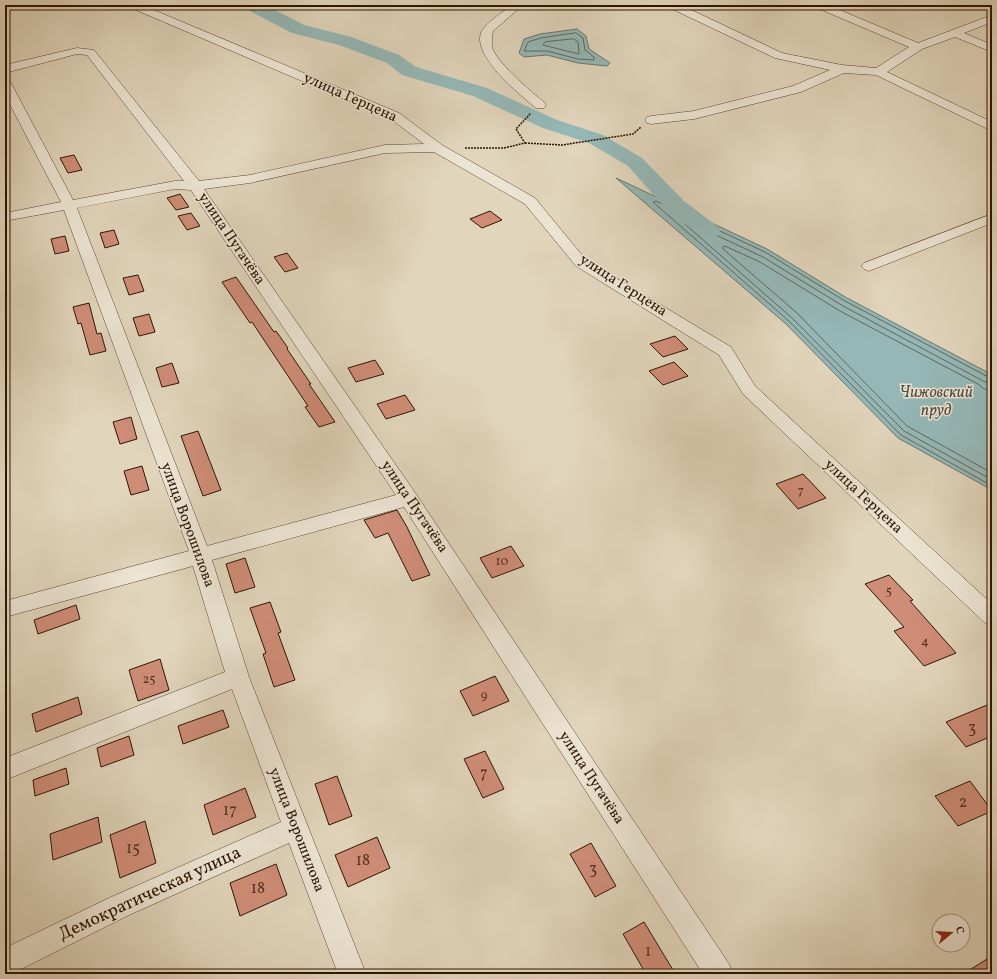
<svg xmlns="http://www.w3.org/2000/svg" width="997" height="979" font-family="Vollkorn,serif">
	<rect width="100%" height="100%" fill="#e1d5bc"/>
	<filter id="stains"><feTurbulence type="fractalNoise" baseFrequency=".005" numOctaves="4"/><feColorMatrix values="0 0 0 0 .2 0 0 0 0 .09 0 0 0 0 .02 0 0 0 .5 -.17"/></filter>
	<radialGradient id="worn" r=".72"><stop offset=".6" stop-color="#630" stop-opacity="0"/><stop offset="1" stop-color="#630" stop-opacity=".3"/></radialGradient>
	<!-- water -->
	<g fill="#95b8b7" stroke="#6c766f">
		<path d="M577,29L586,36L589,49L610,63L607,66L578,63L547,55L524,57L519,53L524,39L540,34Z"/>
		<path d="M616,178L767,249L847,298L987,372L992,377V490L898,438L786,324Z"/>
	</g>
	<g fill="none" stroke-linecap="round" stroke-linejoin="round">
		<!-- shore -->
		<g stroke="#62665c" stroke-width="1">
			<path d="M576,33L583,38L585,50L594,57V60L578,59L547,51H524L528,42L541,38Z"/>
			<path d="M574,39L578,42L579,54L543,45L545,42Z"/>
			<path d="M992,379L845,301L765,252L656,201L653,202L789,321L901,435L992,486"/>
			<path d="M992,384L987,383L843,306L763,257L688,222H685L686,225L792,318L904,431L992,480"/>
			<path d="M992,390L984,389L978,384L840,311L760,262L725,246L723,247V249L797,313L907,426L992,473"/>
		</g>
		<!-- river -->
		<path fill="#95b8b7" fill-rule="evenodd" d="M244,5H265L304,25L351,37L399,55L416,67L487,88L557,120L603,135L642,158L684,201L717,226L720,231L717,236L709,238L701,236L668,211L628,166L589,143L543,128L473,96L402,75L387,63L339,45L292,33L246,9Z"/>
	</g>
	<!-- building -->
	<g fill="#cf8d77" stroke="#2e1402">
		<path d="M74,155L82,170L68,173L60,158Z"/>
		<path d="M180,194L189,207L176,210L167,198Z"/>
		<path d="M490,211L502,220L482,228L470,219Z"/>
		<path d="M191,213L200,226L187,230L178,216Z"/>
		<path d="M114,230L119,244L105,248L100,233Z"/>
		<path d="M65,236L69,251L55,254L51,239Z"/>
		<path d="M287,253L298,268L285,272L274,257Z"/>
		<path d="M138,275L144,291L129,295L123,278Z"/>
		<path d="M236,277L274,332L276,331L288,348L287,349L311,384H309L335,422L319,427L305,407L308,406L252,322L250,323L222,282Z"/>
		<path d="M89,303L97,334L101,333L106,351L90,355L81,323L78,324L73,307Z"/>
		<path d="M149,314L155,332L139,336L133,318Z"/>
		<path d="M675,336L688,349L663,357L650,344Z"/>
		<path d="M375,360L384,374L356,382L348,368Z"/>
		<path d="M674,362L688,376L663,385L649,371Z"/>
		<path d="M172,363L179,383L162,387L156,368Z"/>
		<path d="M405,395L415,410L386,419L377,404Z"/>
		<path d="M131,417L137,439L120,444L113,422Z"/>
		<path d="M198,431L221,490L203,496L181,436Z"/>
		<path d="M142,466L149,490L131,495L124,471Z"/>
		<path d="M803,474L826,498L798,509L776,484Z"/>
		<path d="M397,510L407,527L430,575L412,581L388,533L375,538L364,520Z"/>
		<path d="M511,546L524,566L492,578L480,558Z"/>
		<path d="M245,558L255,587L235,593L226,564Z"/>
		<path d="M889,575L913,600L910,601L956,653L924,666L894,631L904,627L865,584Z"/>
		<path d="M270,602L281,632L278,633L295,680L274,687L263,654L266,653L250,608Z"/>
		<path d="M76,605L80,619L38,634L34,620Z"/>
		<path d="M160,659L169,690L138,701L129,670Z"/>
		<path d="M495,676L509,701L473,716L460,691Z"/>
		<path d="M78,697L82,714L36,732L32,714Z"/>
		<path d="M992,703V736L966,747L946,722Z"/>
		<path d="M223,710L229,727L183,744L178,726Z"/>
		<path d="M129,736L134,755L101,767L97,748Z"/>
		<path d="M485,751L504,789L483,798L464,759Z"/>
		<path d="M66,768L69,784L35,796L33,780Z"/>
		<path d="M337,776L352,816L329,825L315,784Z"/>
		<path d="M970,781L992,811L958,826L935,796Z"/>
		<path d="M245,788L256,817L213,835L204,805Z"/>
		<path d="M98,817L102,842L53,860L50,834Z"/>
		<path d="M145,821L156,863L120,878L110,835Z"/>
		<path d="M377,837L390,868L348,887L335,855Z"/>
		<path d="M591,843L616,886L595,897L570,854Z"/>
		<path d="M276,864L287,895L240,916L230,883Z"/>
		<path d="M644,922L673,970L666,974H646L623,934Z"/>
		<path d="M992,956V974H963Z"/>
	</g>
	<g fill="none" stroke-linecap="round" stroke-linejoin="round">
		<defs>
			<g id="minor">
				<path d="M128,5H142L399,113L442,145L535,198L586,260L731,347L755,386L992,604V626L985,623L743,394L719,355L576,266L525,204L434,152L385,153L250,183L204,189L416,494L729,964L733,974H703L404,507L212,560L249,677L366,974H338L289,843L127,916L15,972L5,974V948L109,898L281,822L232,689L5,780V758L225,672L193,566L5,617V601L189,551L64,210L5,221V213L61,202L5,95V79L9,80L11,83L73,200L175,181H184L87,55L77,54L5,73V65L77,48L94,50L199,181L250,175L385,145L424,144L391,119L129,7ZM175,189L191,190L396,495L207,546L77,208Z"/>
				<path d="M512,5H523L493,31C492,37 491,44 493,50C500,65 531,92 544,102L546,105L544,108H536C520,95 467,52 483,29C490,20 503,12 512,5Z"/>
				<path d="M667,5H681L782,53L842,65L876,68L909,47L815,7L814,5H828L918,43L992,15V22L964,33L992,45V52L955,37L922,49L887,72L992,122V131L876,75L844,73L801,92L694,119L651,124L647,123L645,120L647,117L651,116L694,111L793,86L830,70L775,58L668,7Z"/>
				<path d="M959,5H992V10L964,8Z"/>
				<path d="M992,214V223L874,269L869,271L864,269L861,266L864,263Z"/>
			</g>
		</defs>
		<!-- minor casing -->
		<use href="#minor" stroke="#5b4430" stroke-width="1"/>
		<!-- path -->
		<g stroke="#2e1402" stroke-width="1.5" stroke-dasharray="2 1" stroke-linecap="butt">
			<path d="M525,143L562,145L633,134L641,127"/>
			<path d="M465,148H504L525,143L516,129L531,113"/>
		</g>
		<!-- minor -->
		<use href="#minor" fill="#ece4d3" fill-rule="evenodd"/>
	</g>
	<g text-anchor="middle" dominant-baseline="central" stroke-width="3" stroke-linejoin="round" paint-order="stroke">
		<!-- number labels -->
		<g font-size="13" fill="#56321f">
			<text x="801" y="491">7</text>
			<text x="502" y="562">10</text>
			<text x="889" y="592">5</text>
			<text x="925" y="642">4</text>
			<text x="149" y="680">25</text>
			<text x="484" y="696">9</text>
		</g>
		<!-- street labels -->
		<g font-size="15" fill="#2e1402" stroke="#ece4d3">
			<text transform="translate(350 98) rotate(24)">улица Герцена</text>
			<text transform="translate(231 239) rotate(56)">улица Пугачёва</text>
			<text transform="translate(623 286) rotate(33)">улица Герцена</text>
			<text transform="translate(863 497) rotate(43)">улица Герцена</text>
			<text transform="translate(414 507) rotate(56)">улица Пугачёва</text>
			<text transform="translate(187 525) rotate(70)">улица Ворошилова</text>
			<text transform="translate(591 778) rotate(57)">улица Пугачёва</text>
			<text transform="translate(296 830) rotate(69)">улица Ворошилова</text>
		</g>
		<!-- water labels -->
		<g font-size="16" font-style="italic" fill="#524d41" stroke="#ece4d3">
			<text x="936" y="393">Чижовский<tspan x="936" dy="18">пруд</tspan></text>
		</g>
		<!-- near-number labels -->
		<g font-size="16" fill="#56321f">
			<text x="972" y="729">3</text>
			<text x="484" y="774">7</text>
			<text x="963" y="803">2</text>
			<text x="230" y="811">17</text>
			<text x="133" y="849">15</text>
			<text x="363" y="861">18</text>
			<text x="593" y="870">3</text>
			<text x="258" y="889">18</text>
			<text x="648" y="952">1</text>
		</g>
		<!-- near-street labels -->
		<g font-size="18" fill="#2e1402" stroke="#ece4d3">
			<text transform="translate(150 894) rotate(-25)">Демократическая улица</text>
		</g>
	</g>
	<!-- margin -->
	<rect width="997" height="979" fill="none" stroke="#e1d5bc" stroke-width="20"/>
	<rect x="6" y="6" width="985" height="967" fill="none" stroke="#2e1402" stroke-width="2"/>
	<rect x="10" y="10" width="977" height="959" fill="none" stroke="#2e1402"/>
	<!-- north arrow -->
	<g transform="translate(951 933) rotate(72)"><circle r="19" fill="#ece4d3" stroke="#a0917f"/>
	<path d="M0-3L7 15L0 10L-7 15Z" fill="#8f2418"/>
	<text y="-6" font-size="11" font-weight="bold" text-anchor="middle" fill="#2e1402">С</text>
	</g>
	<rect width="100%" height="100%" filter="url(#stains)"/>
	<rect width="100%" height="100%" fill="url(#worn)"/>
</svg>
